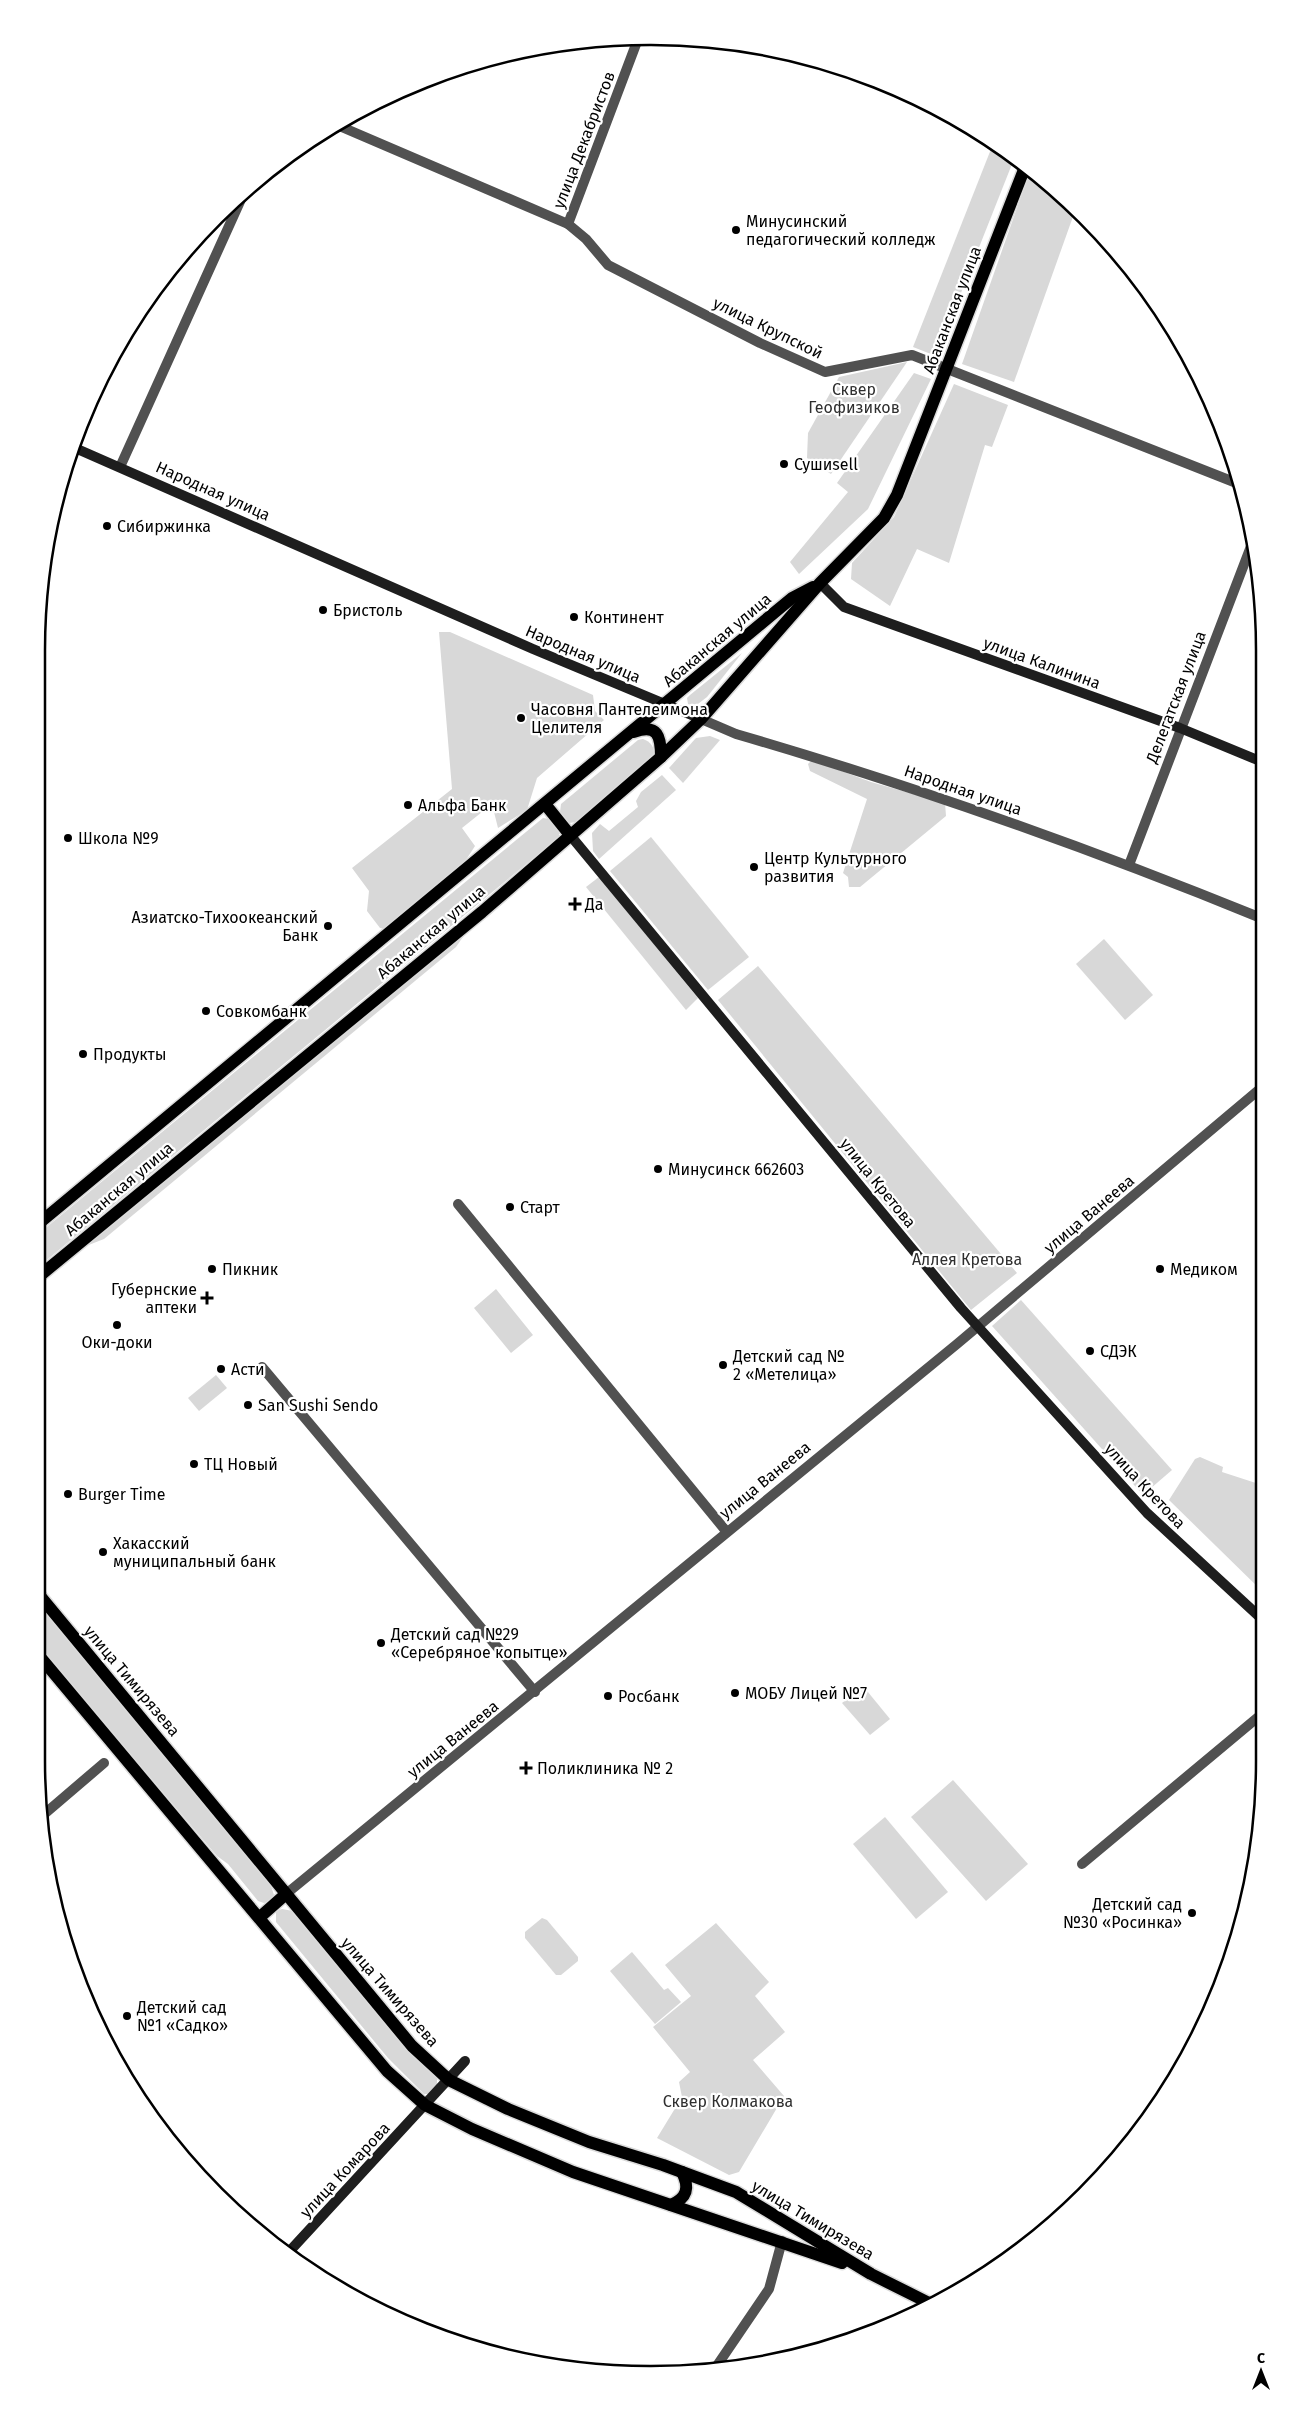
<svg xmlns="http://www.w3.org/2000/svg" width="1301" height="2411" font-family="'Fira Sans',sans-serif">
	<rect width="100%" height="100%" fill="#fff"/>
	<!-- green -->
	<g fill="#d8d8d8">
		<path d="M993,144L1014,159L936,356L913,347Z"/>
		<path d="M1030,171L1056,189L1075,211L1014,382L962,364Z"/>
		<path d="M907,362L831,474L807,458L808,433L839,377Z"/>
		<path d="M914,373L931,379L868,509L799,574L790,562L848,492L837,483Z"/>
		<path d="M954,384L1008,405L992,447L985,445L949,563L917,549L890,606L851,579L852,563L894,517Z"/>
		<path d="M439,632H450L593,695L595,711L604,720L537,778L527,810L498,828L492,804L462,828L475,846L464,863L385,929L380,928L367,911L369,891L352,868L452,789Z"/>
		<path d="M742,653L707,697L694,707L688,704L687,698L690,695Z"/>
		<path d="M710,736L720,740L683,783L669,768L696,738Z"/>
		<path d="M643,739C652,742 655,749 654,757L576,822L569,823L560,812L561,804L638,740Z"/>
		<path d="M812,760L871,782L945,803L946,816L860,887H849L848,877L843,873L867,799L810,771L808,764Z"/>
		<path d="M662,775L676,790L599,859L593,851L592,833L600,824L609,831L638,807L636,801L641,792Z"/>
		<path d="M543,818L549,819L559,830V837L37,1268V1235Z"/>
		<path d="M651,837L749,957L708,990L610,871Z"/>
		<path d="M599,877L698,998L686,1010L586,887Z"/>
		<path d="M467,931L456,947L104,1239L81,1248Z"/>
		<path d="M1104,939L1153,995L1125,1020L1076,964Z"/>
		<path d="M758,966L1017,1273L971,1310L718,1000Z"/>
		<path d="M496,1289L533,1335L511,1353L474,1308Z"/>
		<path d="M1021,1300L1172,1470L1143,1495L992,1326Z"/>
		<path d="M216,1375L227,1388L199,1411L188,1398Z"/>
		<path d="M1200,1457L1223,1467L1222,1472L1262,1485L1263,1592L1169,1500L1195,1459Z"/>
		<path d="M36,1600L270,1883L274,1895L270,1901L264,1903L258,1901L228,1864L217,1856L36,1643Z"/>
		<path d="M863,1686L890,1719L870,1735L842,1703Z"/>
		<path d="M953,1780L1028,1864L986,1901L911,1817Z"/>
		<path d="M885,1817L948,1892L916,1919L853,1844Z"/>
		<path d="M282,1909L293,1911L402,2044L437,2078V2085L429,2094H424L388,2058L276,1922V1911Z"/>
		<path d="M542,1918L547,1920L578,1957V1961L561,1975H556L525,1938V1932Z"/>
		<path d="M716,1923L769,1982L755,1996L785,2032L753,2060L784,2096L739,2172L729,2175L657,2138L682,2097L679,2082L690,2072L653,2027L691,1996L665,1965Z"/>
		<path d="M632,1952L664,1990L668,1988L681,2002L655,2024L610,1971Z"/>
	</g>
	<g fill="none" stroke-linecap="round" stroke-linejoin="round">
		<defs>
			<g id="primary">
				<path d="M634,732C658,723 661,737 661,757"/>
				<path d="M545,804L570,835"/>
				<path d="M37,1225L792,598L813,587"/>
				<path d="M37,1278L482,912L661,757L701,719L820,583L884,518L897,495L1025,167"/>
				<path d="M36,1591L412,2046L449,2080L508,2109L589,2142L663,2165L736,2192L871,2274L931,2304"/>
				<path d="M36,1652L387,2071L425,2105L472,2129L573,2172L842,2263"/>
				<path d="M260,1917L286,1894"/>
				<path d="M671,2205C687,2198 690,2188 682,2172"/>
			</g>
		</defs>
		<!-- primary casing -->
		<use href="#primary" stroke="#dbdbdb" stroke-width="15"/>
		<!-- street -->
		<g stroke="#515151" stroke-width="10">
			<path d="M337,125L568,224L586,239L608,265L760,343L825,372L912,355L1239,484"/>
			<path d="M568,224L638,39"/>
			<path d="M120,467L243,195"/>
			<path d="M701,719L736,734C915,786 1089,848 1261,918"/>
			<path d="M1129,865L1253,541"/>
			<path d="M458,1204L726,1531"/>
			<path d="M262,1367L535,1692"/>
			<path d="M42,1816L104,1763"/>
			<path d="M1082,1864L1263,1713"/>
			<path d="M286,1894L957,1344L1261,1088"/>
			<path d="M714,2370L769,2289L782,2241"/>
		</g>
		<!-- secondary -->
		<g stroke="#1e1e1e" stroke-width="10">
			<path d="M75,448L533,649L701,719"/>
			<path d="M820,583L844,607L1180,728L1260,761"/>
			<path d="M570,835L961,1308L1147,1513L1263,1620"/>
			<path d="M287,2254L465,2061"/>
		</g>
		<!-- primary -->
		<use href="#primary" stroke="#000" stroke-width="12"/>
	</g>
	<!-- markers -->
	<g fill="#000" stroke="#fff" stroke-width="2">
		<circle cx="736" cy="230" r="5"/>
		<circle cx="784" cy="464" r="5"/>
		<circle cx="107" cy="526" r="5"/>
		<circle cx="323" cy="610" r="5"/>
		<circle cx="574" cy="617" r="5"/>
		<circle cx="521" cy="718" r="5"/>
		<circle cx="408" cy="805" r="5"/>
		<circle cx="68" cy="838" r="5"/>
		<circle cx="754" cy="867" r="5"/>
		<path d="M572.5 896.5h5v5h5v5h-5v5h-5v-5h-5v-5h5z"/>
		<circle cx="328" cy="926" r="5"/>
		<circle cx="206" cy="1011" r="5"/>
		<circle cx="83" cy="1054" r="5"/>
		<circle cx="658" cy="1169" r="5"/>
		<circle cx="510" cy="1207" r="5"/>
		<circle cx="212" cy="1269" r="5"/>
		<circle cx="1160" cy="1269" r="5"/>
		<path d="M204.5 1290.5h5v5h5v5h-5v5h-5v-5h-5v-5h5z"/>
		<circle cx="117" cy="1325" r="5"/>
		<circle cx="1090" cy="1351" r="5"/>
		<circle cx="723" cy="1365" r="5"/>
		<circle cx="221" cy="1369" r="5"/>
		<circle cx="248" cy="1405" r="5"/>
		<circle cx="194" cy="1464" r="5"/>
		<circle cx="68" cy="1494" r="5"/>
		<circle cx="103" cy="1552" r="5"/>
		<circle cx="381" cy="1643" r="5"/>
		<circle cx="735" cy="1693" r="5"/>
		<circle cx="608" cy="1696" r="5"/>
		<path d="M523.5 1760.5h5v5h5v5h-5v5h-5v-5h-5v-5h5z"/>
		<circle cx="1192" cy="1913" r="5"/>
		<circle cx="127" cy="2016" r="5"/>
	</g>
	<g text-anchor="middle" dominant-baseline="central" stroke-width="4.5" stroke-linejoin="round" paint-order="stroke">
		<!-- street labels -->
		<g font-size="16" fill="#000" stroke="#fff">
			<text transform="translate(584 140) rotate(-69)">улица Декабристов</text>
			<text transform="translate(952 310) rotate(-69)">Абаканская улица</text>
			<text transform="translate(768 328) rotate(26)">улица Крупской</text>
			<text transform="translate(213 491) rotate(24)">Народная улица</text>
			<text transform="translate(717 640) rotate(-40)">Абаканская улица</text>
			<text transform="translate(583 654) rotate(23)">Народная улица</text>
			<text transform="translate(1042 663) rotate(20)">улица Калинина</text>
			<text transform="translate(1176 697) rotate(-69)">Делегатская улица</text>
			<text transform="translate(963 790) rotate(19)">Народная улица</text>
			<text transform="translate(431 932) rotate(-40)">Абаканская улица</text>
			<text transform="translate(878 1183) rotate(51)">улица Кретова</text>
			<text transform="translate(119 1189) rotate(-40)">Абаканская улица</text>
			<text transform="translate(1089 1214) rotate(-40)">улица Ванеева</text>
			<text transform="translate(765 1480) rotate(-39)">улица Ванеева</text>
			<text transform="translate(1145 1486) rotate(47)">улица Кретова</text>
			<text transform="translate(132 1681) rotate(50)">улица Тимирязева</text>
			<text transform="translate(453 1739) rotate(-39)">улица Ванеева</text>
			<text transform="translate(390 1992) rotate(49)">улица Тимирязева</text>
			<text transform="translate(345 2170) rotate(-47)">улица Комарова</text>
			<text transform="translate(813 2220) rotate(31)">улица Тимирязева</text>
		</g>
		<!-- poi labels -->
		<g font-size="16" fill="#000" stroke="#fff" text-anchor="start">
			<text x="746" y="221">Минусинский<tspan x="746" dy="18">педагогический колледж</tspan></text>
			<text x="794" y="464">Сушиsell</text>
			<text x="117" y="526">Сибиржинка</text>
			<text x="333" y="610">Бристоль</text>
			<text x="584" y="617">Континент</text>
			<text x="531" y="709">Часовня Пантелеимона<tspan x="531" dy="18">Целителя</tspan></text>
			<text x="418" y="805">Альфа Банк</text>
			<text x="78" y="838">Школа №9</text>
			<text x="764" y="858">Центр Культурного<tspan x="764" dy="18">развития</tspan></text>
			<text x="585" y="904">Да</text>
			<text x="318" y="917" text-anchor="end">Азиатско-Тихоокеанский<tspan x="318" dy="18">Банк</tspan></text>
			<text x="216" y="1011">Совкомбанк</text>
			<text x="93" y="1054">Продукты</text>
			<text x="668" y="1169">Минусинск 662603</text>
			<text x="520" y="1207">Старт</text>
			<text x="222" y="1269">Пикник</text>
			<text x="1170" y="1269">Медиком</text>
			<text x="197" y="1289" text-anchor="end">Губернские<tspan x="197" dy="18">аптеки</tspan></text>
			<text x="117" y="1342" text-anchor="middle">Оки-доки</text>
			<text x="1100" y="1351">СДЭК</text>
			<text x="733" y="1356">Детский сад №<tspan x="733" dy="18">2 «Метелица»</tspan></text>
			<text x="231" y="1369">Асти</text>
			<text x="258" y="1405">San Sushi Sendo</text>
			<text x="204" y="1464">ТЦ Новый</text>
			<text x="78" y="1494">Burger Time</text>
			<text x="113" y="1543">Хакасский<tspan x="113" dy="18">муниципальный банк</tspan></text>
			<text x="391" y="1634">Детский сад №29<tspan x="391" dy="18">«Серебряное копытце»</tspan></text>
			<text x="745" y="1693">МОБУ Лицей №7</text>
			<text x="618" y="1696">Росбанк</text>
			<text x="537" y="1768">Поликлиника № 2</text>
			<text x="1182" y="1904" text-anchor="end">Детский сад<tspan x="1182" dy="18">№30 «Росинка»</tspan></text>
			<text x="137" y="2007">Детский сад<tspan x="137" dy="18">№1 «Cадко»</tspan></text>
		</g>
		<!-- park labels -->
		<g font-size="16" fill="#2f2f2f" stroke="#fff">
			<text x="854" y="389">Сквер<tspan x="854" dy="18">Геофизиков</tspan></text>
			<text x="967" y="1259">Аллея Кретова</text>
			<text x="728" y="2101">Сквер Колмакова</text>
		</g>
	</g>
	<!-- crop -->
	<path d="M0 0H1301V2411H0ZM650 45H651A605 605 0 0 1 1256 650V1761A605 605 0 0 1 651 2366H650A605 605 0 0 1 45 1761V650A605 605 0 0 1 650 45Z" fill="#fff" fill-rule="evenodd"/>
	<path fill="none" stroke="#000" stroke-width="2.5" d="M650 45H651A605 605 0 0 1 1256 650V1761A605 605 0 0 1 651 2366H650A605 605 0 0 1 45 1761V650A605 605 0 0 1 650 45Z"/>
	<!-- north arrow -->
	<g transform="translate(1261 2371)" stroke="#ffffff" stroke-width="4" paint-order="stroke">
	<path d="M0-4L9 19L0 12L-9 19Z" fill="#000000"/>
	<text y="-8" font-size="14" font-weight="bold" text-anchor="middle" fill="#000000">С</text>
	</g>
</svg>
